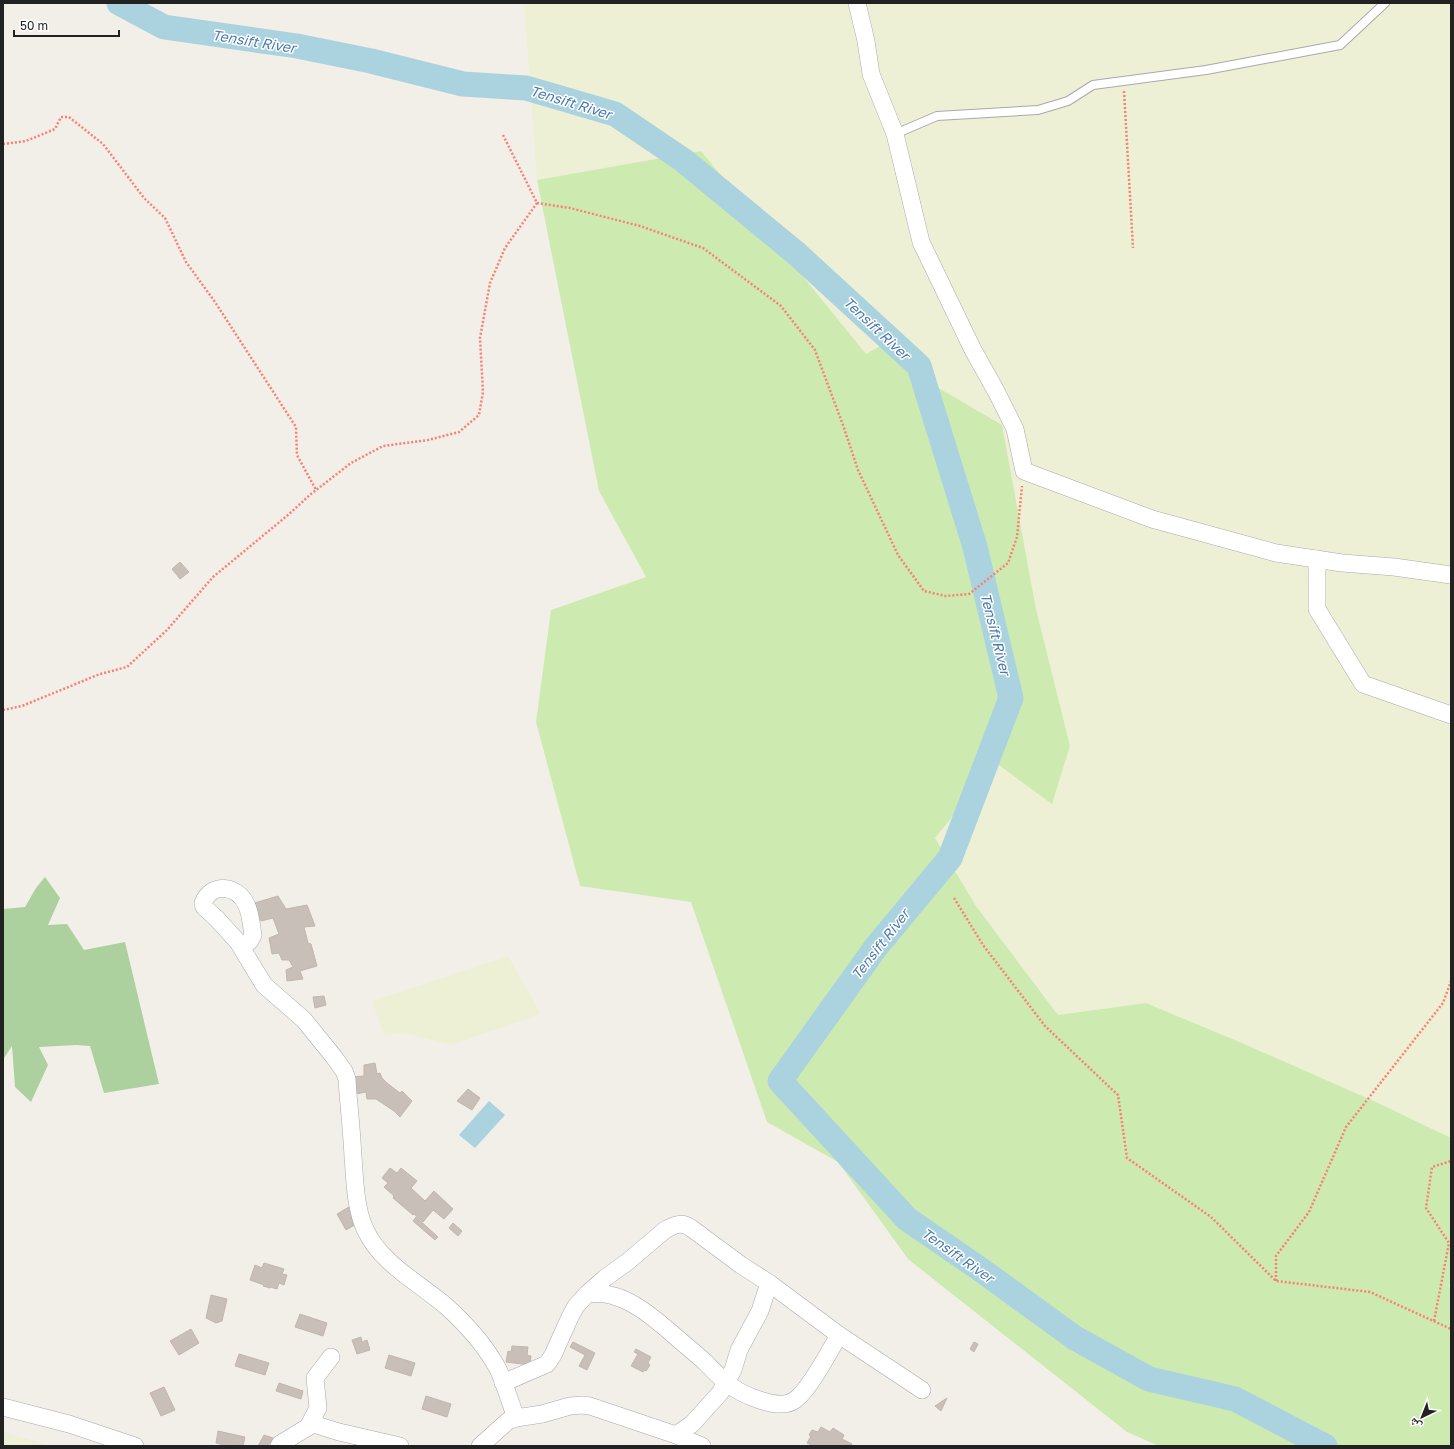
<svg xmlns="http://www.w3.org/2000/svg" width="1454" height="1449" font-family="'Golos Text','Noto Naskh Arabic',sans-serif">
	<rect width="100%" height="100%" fill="#f2efe9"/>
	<!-- farmland -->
	<g fill="#eef0d5">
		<path d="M524,3H1451V1138L1378,1103L1242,1043L1146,1003L1058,1015L976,906L935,838L996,763L1070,746L1036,609L1002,425L937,387L902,334L866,355L701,151L537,180Z"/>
		<path d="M508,956L541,1014L451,1045L403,1033L384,1035L372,1001Z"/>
		<path d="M3,1432L52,1446H3Z"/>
	</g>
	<!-- grass -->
	<path fill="#cdebb0" d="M701,151L866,354L901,334L937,387L1002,425L1036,609L1070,746L1052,804L996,763L935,838L976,906L1058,1015L1146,1003L1242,1043L1378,1103L1451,1138V1278L1449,1287L1451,1288V1446H1159L1127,1432L908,1259L838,1162L767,1122L691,902L580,886L536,722L551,610L646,577L599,491L537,180Z"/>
	<!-- forest -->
	<path fill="#add19e" d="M45,877L60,898L48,925L67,924L84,950L125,942L159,1084L104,1093L90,1046L76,1045L39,1047L48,1065L31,1102L15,1087L12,1046L4,1058L3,1051V909L25,907L36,888Z"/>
	<!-- water -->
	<path fill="#aad3df" d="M489,1101L505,1115L475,1148L459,1135Z"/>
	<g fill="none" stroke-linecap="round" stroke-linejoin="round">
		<!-- river -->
		<path stroke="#aad3df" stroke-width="25" d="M119,3L164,27L297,46L371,61L463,84L526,88L615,114L683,160L797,254L919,366L975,547L1011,698L950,858L876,947L780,1081L907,1219L977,1267L1075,1338L1149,1379L1235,1399L1325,1446"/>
	</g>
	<!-- building -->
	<g fill="#c7bfb8" stroke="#c4b6ab">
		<path d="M180,562L189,572L180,579L172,569Z"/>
		<path d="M278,896L286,909L307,905L315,926L304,927L308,943L311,944L317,966L300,971L303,979L287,981L286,970L293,967L289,960H282L279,953L272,954L269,938L279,934L273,918L261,921L251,904Z"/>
		<path d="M324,996L326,1005L315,1008L313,997Z"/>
		<path d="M375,1063L377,1074L380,1073L382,1078L387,1083L400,1093L402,1091L412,1101L400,1117L394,1111L376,1099H367L366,1092L356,1094L351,1077L364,1076V1065Z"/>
		<path d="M468,1089L480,1098L472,1110L457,1101Z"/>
		<path d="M390,1168L397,1173L401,1168L417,1181L411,1188L425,1201L434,1191L453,1209L444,1219L433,1210L423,1222L414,1214L413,1215L393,1198L394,1196L384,1187L388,1183L382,1178Z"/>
		<path d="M349,1207L358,1223L346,1230L337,1214Z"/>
		<path d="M416,1217L438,1237L435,1240L413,1221Z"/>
		<path d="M453,1223L462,1231L458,1236L449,1228Z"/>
		<path d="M264,1263L284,1269L282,1274L287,1275L284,1285L279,1283L277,1289L270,1287V1288L263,1286L264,1285L250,1280L255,1265L262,1268Z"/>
		<path d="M211,1295L227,1299L222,1321L216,1323L206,1318Z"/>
		<path d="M300,1314L327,1323L323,1336L295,1327Z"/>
		<path d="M191,1329L199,1343L179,1355L170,1341Z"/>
		<path d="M361,1337L362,1342L367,1340L370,1350L357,1354L352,1340Z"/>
		<path d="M573,1342L595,1353L587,1370L579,1366L585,1355L570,1347Z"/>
		<path d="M974,1342L978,1344L974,1352L970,1349Z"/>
		<path d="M512,1346L528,1347L527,1355L531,1356L530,1365L506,1362L508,1351L511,1352Z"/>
		<path d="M636,1349L651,1357L648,1363L650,1365L646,1371L644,1370L643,1372L631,1366L638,1354L634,1352Z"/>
		<path d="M239,1354L269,1363L265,1375L235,1366Z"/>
		<path d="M389,1355L415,1363L411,1376L385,1368Z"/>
		<path d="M279,1383L303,1391L301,1399L276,1391Z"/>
		<path d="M164,1387L175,1410L161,1416L150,1393Z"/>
		<path d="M426,1396L451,1404L447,1417L422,1409Z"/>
		<path d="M947,1398L941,1411L935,1406Z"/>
		<path d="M821,1427L830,1432L833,1428L844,1435L842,1439L852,1444L851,1446H813L807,1443L811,1436L809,1435L812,1430L818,1432Z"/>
		<path d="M218,1431L245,1437L243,1446H228L216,1443Z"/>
		<path d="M264,1435L273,1438L268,1446H258Z"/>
	</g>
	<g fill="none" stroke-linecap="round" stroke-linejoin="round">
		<defs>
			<path id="service" d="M895,134L937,116L1038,110L1068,101L1093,85L1206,70L1340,45L1385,3"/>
			<g id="minor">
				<path d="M857,3L866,41L871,74L895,134L921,242L973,350L996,391L1015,429L1024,471L1152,519L1276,553L1342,563L1394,567L1451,575"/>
				<path d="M1317,559V609L1363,684L1451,715"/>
				<path d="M241,947L250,941L253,935C251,925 251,913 246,904C237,885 211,882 203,903L204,907L217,919L238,942L264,985L304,1020L334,1057L344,1071L347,1079L348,1094C350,1115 352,1136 353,1157C355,1181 355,1207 365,1229C380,1263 419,1283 446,1306C466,1324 485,1345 498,1369C505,1384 510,1402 516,1418"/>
				<path d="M587,1294C596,1293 605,1293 614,1296C635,1302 652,1317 668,1330C680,1341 693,1351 705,1362C712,1369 719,1377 727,1383C740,1394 779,1412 795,1400C810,1389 829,1352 839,1335"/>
				<path d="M503,1383L547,1364L553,1355L570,1317L576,1306L587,1294L605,1278L626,1263L665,1230C674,1225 682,1221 691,1228L741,1265L769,1283L839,1335L922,1390"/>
				<path d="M3,1407L69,1424L135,1446"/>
				<path d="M308,1427L313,1424L339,1432L400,1446"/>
				<path d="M676,1435L692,1424L720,1393L733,1370L739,1350L760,1311L769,1283"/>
				<path d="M279,1446L280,1444L308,1427L318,1408L315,1378L331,1357"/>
				<path d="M480,1446L508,1421L516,1418L542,1414L570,1406L582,1405L590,1406L676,1435L702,1446"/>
			</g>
		</defs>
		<!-- service casing -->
		<use href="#service" stroke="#a9a9a9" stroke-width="10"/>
		<!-- minor casing -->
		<use href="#minor" stroke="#a9a9a9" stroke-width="18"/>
		<!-- path -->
		<g stroke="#fa8072" stroke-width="2.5" stroke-dasharray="2 2" stroke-linecap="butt">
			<path d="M1124,91L1133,248"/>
			<path d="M503,135L537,203L570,208L640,226L703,248L781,306L815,350L843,425L858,470L898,555L924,591L946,596L969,594L1008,563L1017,537L1022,486"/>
			<path d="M3,144L26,141L55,129L61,117H69L103,144L144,198L165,218L186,262L215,302L296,427L297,455L316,490"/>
			<path d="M3,710L22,706L100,674L127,667L167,630L213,577L288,515L311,494L351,463L383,446L428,440L459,432L479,415L483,392L480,338L490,283L505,248L537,203"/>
			<path d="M954,898L983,945L1045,1026L1118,1095L1127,1158L1211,1217L1276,1281L1370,1292L1451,1329"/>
			<path d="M1276,1281V1256L1309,1212L1346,1127L1443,1003L1451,981"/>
			<path d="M1434,1321L1449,1243L1426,1208L1432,1167L1451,1161"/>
		</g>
		<!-- service -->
		<use href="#service" stroke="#fff" stroke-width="8"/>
		<!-- minor -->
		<use href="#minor" stroke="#fff" stroke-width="17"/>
	</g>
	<g text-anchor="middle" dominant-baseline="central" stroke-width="3" stroke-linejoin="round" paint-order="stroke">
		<!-- water labels -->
		<g font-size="14" font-style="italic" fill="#4a7aab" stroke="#fff">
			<text transform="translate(254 41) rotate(9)">Tensift River</text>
			<text transform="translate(571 102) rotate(17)">Tensift River</text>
			<text transform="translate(877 328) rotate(43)">Tensift River</text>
			<text transform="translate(996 634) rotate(76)">Tensift River</text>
			<text transform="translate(880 944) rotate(-52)">Tensift River</text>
			<text transform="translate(958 1255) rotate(35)">Tensift River</text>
		</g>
	</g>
	<!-- border -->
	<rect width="1454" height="1449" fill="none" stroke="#222222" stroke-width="8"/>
	<!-- north arrow -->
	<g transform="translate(1422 1417) rotate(223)" stroke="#ffffff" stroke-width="3" paint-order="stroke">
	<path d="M0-3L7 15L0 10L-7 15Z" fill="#222222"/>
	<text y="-6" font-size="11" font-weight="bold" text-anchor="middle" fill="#222222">ش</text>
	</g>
	<!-- scale -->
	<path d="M14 30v6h105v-6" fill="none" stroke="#222222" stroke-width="2"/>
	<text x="20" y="30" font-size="12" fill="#222222" stroke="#ffffff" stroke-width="3" paint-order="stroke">50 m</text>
</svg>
